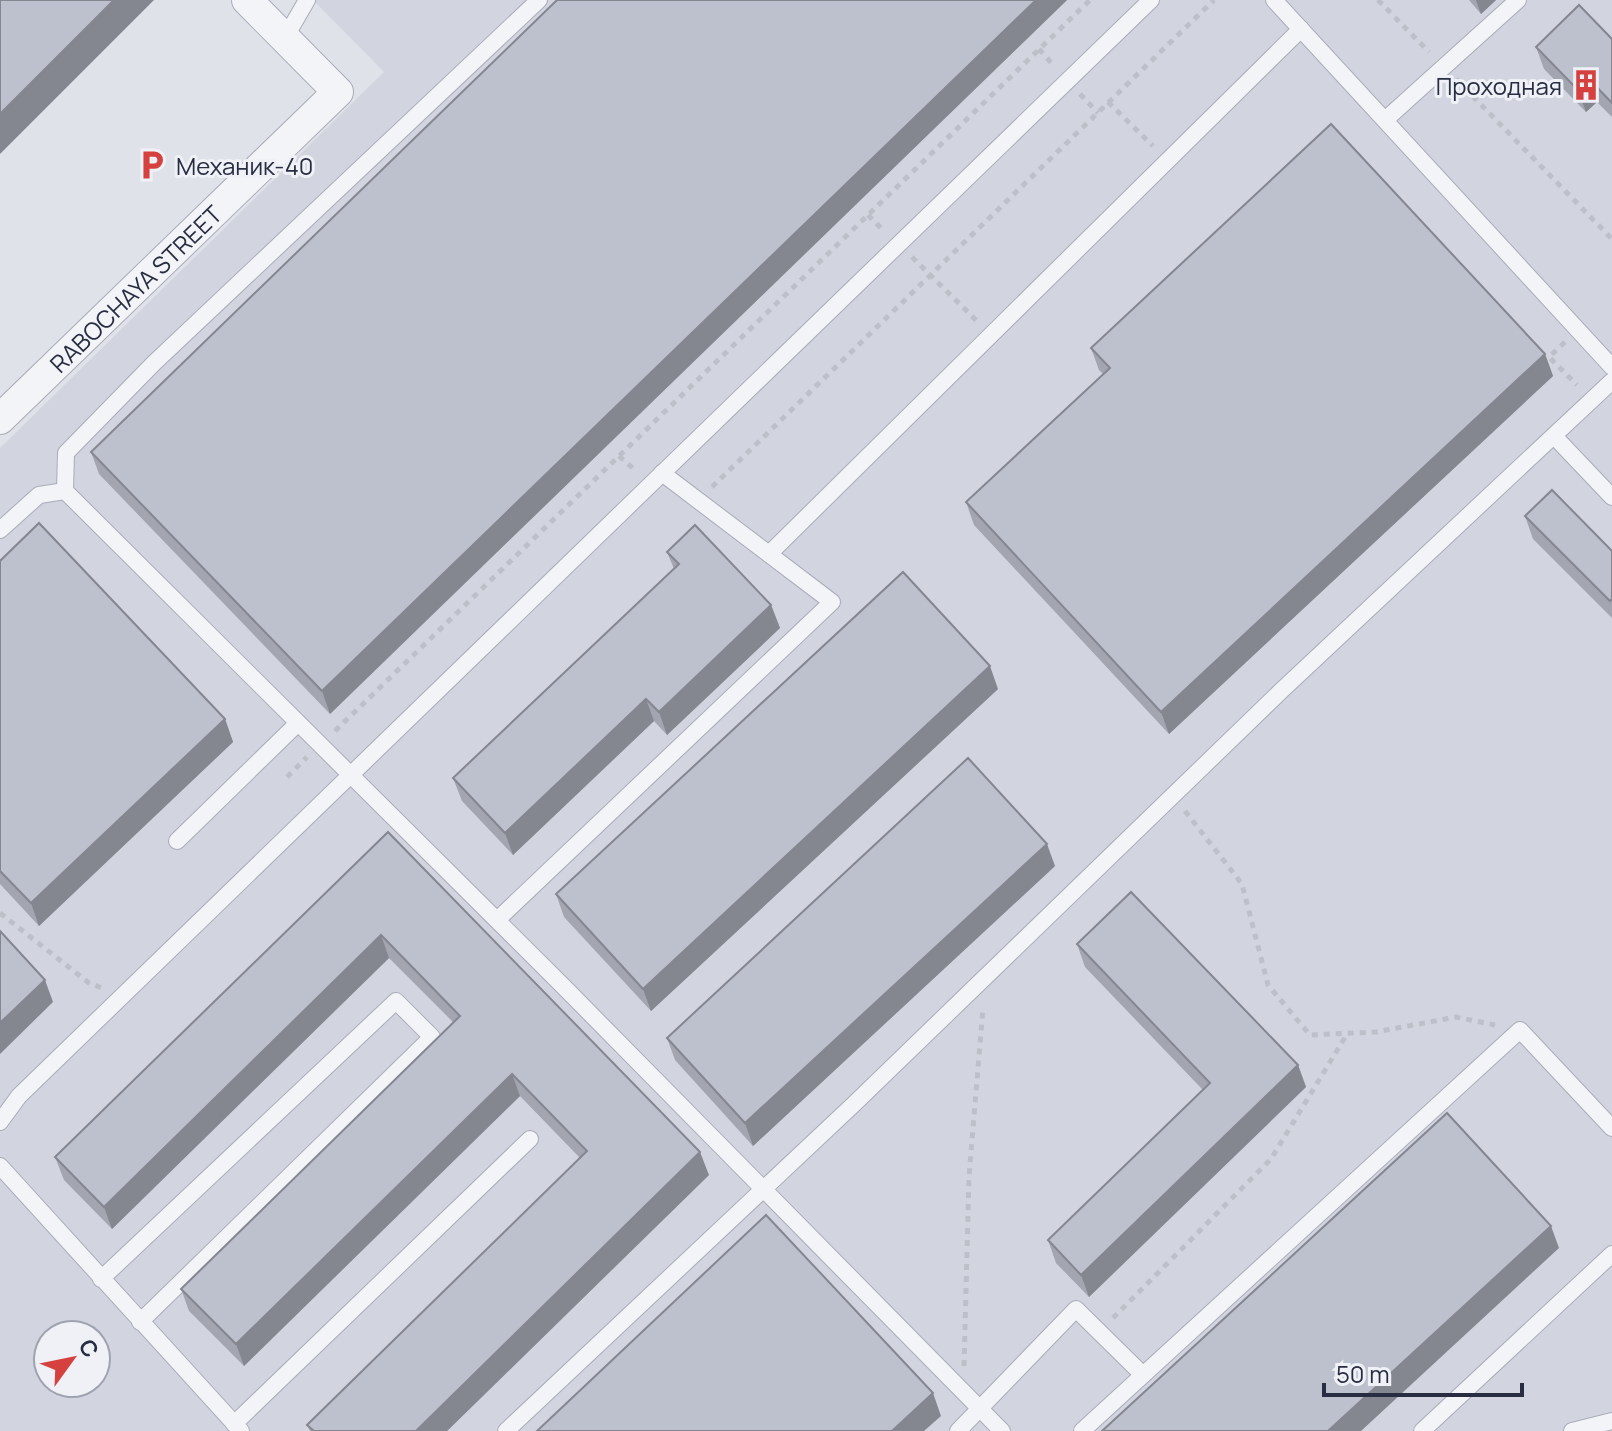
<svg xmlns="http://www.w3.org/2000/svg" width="1612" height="1431" font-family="Manrope,sans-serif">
	<rect width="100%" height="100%" fill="#e0e2ea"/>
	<!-- built -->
	<path fill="#d2d4df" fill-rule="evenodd" d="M313,0H1612V1431H0V448L384,72ZM48,1335H96V1383H48Z"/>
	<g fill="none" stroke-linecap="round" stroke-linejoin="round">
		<defs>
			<g id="service">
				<path d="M539,0L154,363L66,453L65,491L562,985L1002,1431"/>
				<path d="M1274,0L1612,367"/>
				<path d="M285,38L307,0"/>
				<path d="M1385,120L1518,0"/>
				<path d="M1554,436L1612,497"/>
				<path d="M0,530L39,495L65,491"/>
				<path d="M769,554L1301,29"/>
				<path d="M177,841L298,723"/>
				<path d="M497,920L832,602L662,473"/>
				<path d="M0,1122L19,1096L1151,0"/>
				<path d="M0,1166L241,1431"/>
				<path d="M101,1279L396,1001L432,1037L140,1322"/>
				<path d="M234,1424L530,1139"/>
				<path d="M506,1431L854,1104L1282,690L1612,381"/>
				<path d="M958,1431L1076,1309L1143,1375"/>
				<path d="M1082,1431L1520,1030L1612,1128"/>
				<path d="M1422,1431L1612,1254"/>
				<path d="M1572,1431L1612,1421"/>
			</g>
			<g id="minor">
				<path id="s1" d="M0,419L338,92L247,0"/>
			</g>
		</defs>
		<!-- service casing -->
		<use href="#service" stroke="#a9acb8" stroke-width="18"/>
		<!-- minor casing -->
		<use href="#minor" stroke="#a9acb8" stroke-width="32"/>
		<!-- path -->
		<g stroke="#bec0c9" stroke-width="5" stroke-dasharray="6 6" stroke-linecap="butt">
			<path d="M1378,0L1429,52"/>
			<path d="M1039,49L1054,66"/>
			<path d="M1456,79L1612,239"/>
			<path d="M1080,94L1098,113"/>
			<path d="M1108,102L1153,146"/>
			<path d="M868,215L884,231"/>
			<path d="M912,257L979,323"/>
			<path d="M1565,342L1549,357L1577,385"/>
			<path d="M619,456L636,471"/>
			<path d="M712,487L1214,0"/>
			<path d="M335,731L1090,0"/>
			<path d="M287,777L307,757"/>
			<path d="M1185,811L1242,884L1268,985L1310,1035L1376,1032L1456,1017L1495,1025"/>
			<path d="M0,913L89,983L102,988"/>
			<path d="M1113,1318L1271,1159L1347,1034"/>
			<path d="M964,1366L969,1176L983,1008"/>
		</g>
		<!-- service -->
		<use href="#service" stroke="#f3f4f8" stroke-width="16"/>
		<!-- minor -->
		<use href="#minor" stroke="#f3f4f8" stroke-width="30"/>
	</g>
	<!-- wall -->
	<g fill="#a3a5b0">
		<path d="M557,0H1067L330,714L99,474L91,452Z"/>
		<path d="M1469,0H1496L1481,14Z"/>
		<path d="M1612,39V117L1597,102L1586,112L1544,69L1536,47Z"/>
		<path d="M1091,348L1545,354L1553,376L1169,734L974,525L966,502L1103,374L1099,370Z"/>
		<path d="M1525,516L1612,551V618L1533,539Z"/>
		<path d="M667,552L771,605L780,628L667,735L654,721L513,855L462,801L453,778L674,569Z"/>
		<path d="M0,561L225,719L233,742L39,926L0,884Z"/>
		<path d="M998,689L651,1011L564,917L556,894Z"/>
		<path d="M388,832L709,1175L447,1431H310L307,1425L580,1158L520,1096L244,1366L189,1311L181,1289L453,1022L389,958L112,1229L64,1180L55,1157Z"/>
		<path d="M1055,866L753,1146L675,1060L667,1038Z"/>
		<path d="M1077,944L1298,1065L1306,1087L1089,1297L1056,1263L1048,1240L1203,1090L1085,967Z"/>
	</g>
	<!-- shaded-wall -->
	<g fill="#848690">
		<path d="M114,0H154L0,154V114Z"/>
		<path d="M1036,0H1067L330,714L322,691Z"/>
		<path d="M1476,0H1496L1481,14Z"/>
		<path d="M1589,79L1597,102L1586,112L1578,90Z"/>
		<path d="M1545,354L1553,376L1169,734L1161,712Z"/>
		<path d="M771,605L780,628L667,735L659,712Z"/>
		<path d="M990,666L998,689L651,1011L643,989Z"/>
		<path d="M646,699L654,721L513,855L505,833Z"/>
		<path d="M225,719L233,742L39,926L31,903Z"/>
		<path d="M1047,844L1055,866L753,1146L745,1123Z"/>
		<path d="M381,935L389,958L112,1229L104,1207Z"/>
		<path d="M45,980L53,1002L0,1054V1023Z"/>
		<path d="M1298,1065L1306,1087L1089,1297L1081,1275Z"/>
		<path d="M512,1074L520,1096L244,1366L236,1344Z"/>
		<path d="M700,1152L709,1175L447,1431H416Z"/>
		<path d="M1551,1226L1559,1248L1361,1431H1328Z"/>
		<path d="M933,1393L941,1416L924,1431H892Z"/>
	</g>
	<!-- building -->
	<g fill="#bdc0cd" stroke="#848690" stroke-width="2">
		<path d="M0,0H114L0,114Z"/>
		<path d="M557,0H1036L322,691L91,452Z"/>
		<path d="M1579,5L1612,39V103L1589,79L1578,90L1536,47Z"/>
		<path d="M1331,124L1545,354L1161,712L966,502L1110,368L1091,348Z"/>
		<path d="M1552,490L1612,551V599L1610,601L1525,516Z"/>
		<path d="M39,523L225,719L31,903L0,871V561Z"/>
		<path d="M695,525L771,605L659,712L646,699L505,833L453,778L679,564L667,552Z"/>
		<path d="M903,572L990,666L643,989L556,894Z"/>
		<path d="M968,758L1047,844L745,1123L667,1038Z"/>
		<path d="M388,832L700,1152L416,1431H314L307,1425L587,1151L512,1074L236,1344L181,1289L460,1016L381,935L104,1207L55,1157Z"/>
		<path d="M1131,892L1298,1065L1081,1275L1048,1240L1210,1083L1077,944Z"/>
		<path d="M0,931L45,980L0,1023Z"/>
		<path d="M1447,1113L1551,1226L1328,1431H1102Z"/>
		<path d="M766,1215L933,1393L892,1431H537Z"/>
	</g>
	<!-- icons -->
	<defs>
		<symbol id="building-bare" viewBox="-9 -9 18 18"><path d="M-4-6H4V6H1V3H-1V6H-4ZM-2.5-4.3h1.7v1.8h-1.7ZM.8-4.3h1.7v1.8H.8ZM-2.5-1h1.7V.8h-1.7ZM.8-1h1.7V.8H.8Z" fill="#d5413f" stroke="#eff1f7" stroke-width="2.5" paint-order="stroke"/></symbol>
		<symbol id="parking-bare" viewBox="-9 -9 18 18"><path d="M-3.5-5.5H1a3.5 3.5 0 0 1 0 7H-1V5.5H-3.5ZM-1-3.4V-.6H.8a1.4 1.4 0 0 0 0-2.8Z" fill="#d5413f" stroke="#eff1f7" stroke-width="2.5" paint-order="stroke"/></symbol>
	</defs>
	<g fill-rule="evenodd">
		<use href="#building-bare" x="1564" y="63" width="44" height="44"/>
		<use href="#parking-bare" x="130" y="143" width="44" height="44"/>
	</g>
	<g text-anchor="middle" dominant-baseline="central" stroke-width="6" stroke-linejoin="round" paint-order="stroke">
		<!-- poi labels -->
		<g font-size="24" fill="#282d42" stroke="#eff1f7" text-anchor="end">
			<text x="1562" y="85">Проходная</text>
			<text x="176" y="165" text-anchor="start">Механик-40</text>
		</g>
		<!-- street labels -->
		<g font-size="24" fill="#282d42" stroke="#eff1f7">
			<text stroke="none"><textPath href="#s1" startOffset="188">RABOCHAYA STREET</textPath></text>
		</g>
	</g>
	<!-- north arrow -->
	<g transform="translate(72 1359) rotate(57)"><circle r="38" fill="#eff1f7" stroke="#9fa3af" stroke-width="2"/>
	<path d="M0-6L14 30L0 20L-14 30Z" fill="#d5413f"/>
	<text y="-12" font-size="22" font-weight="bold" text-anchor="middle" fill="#282d42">С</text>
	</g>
	<!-- scale -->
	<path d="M1324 1383v12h198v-12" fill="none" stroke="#282d42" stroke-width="4"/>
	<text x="1336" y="1383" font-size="24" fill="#282d42" stroke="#eff1f7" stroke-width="6" paint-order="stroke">50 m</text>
</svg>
